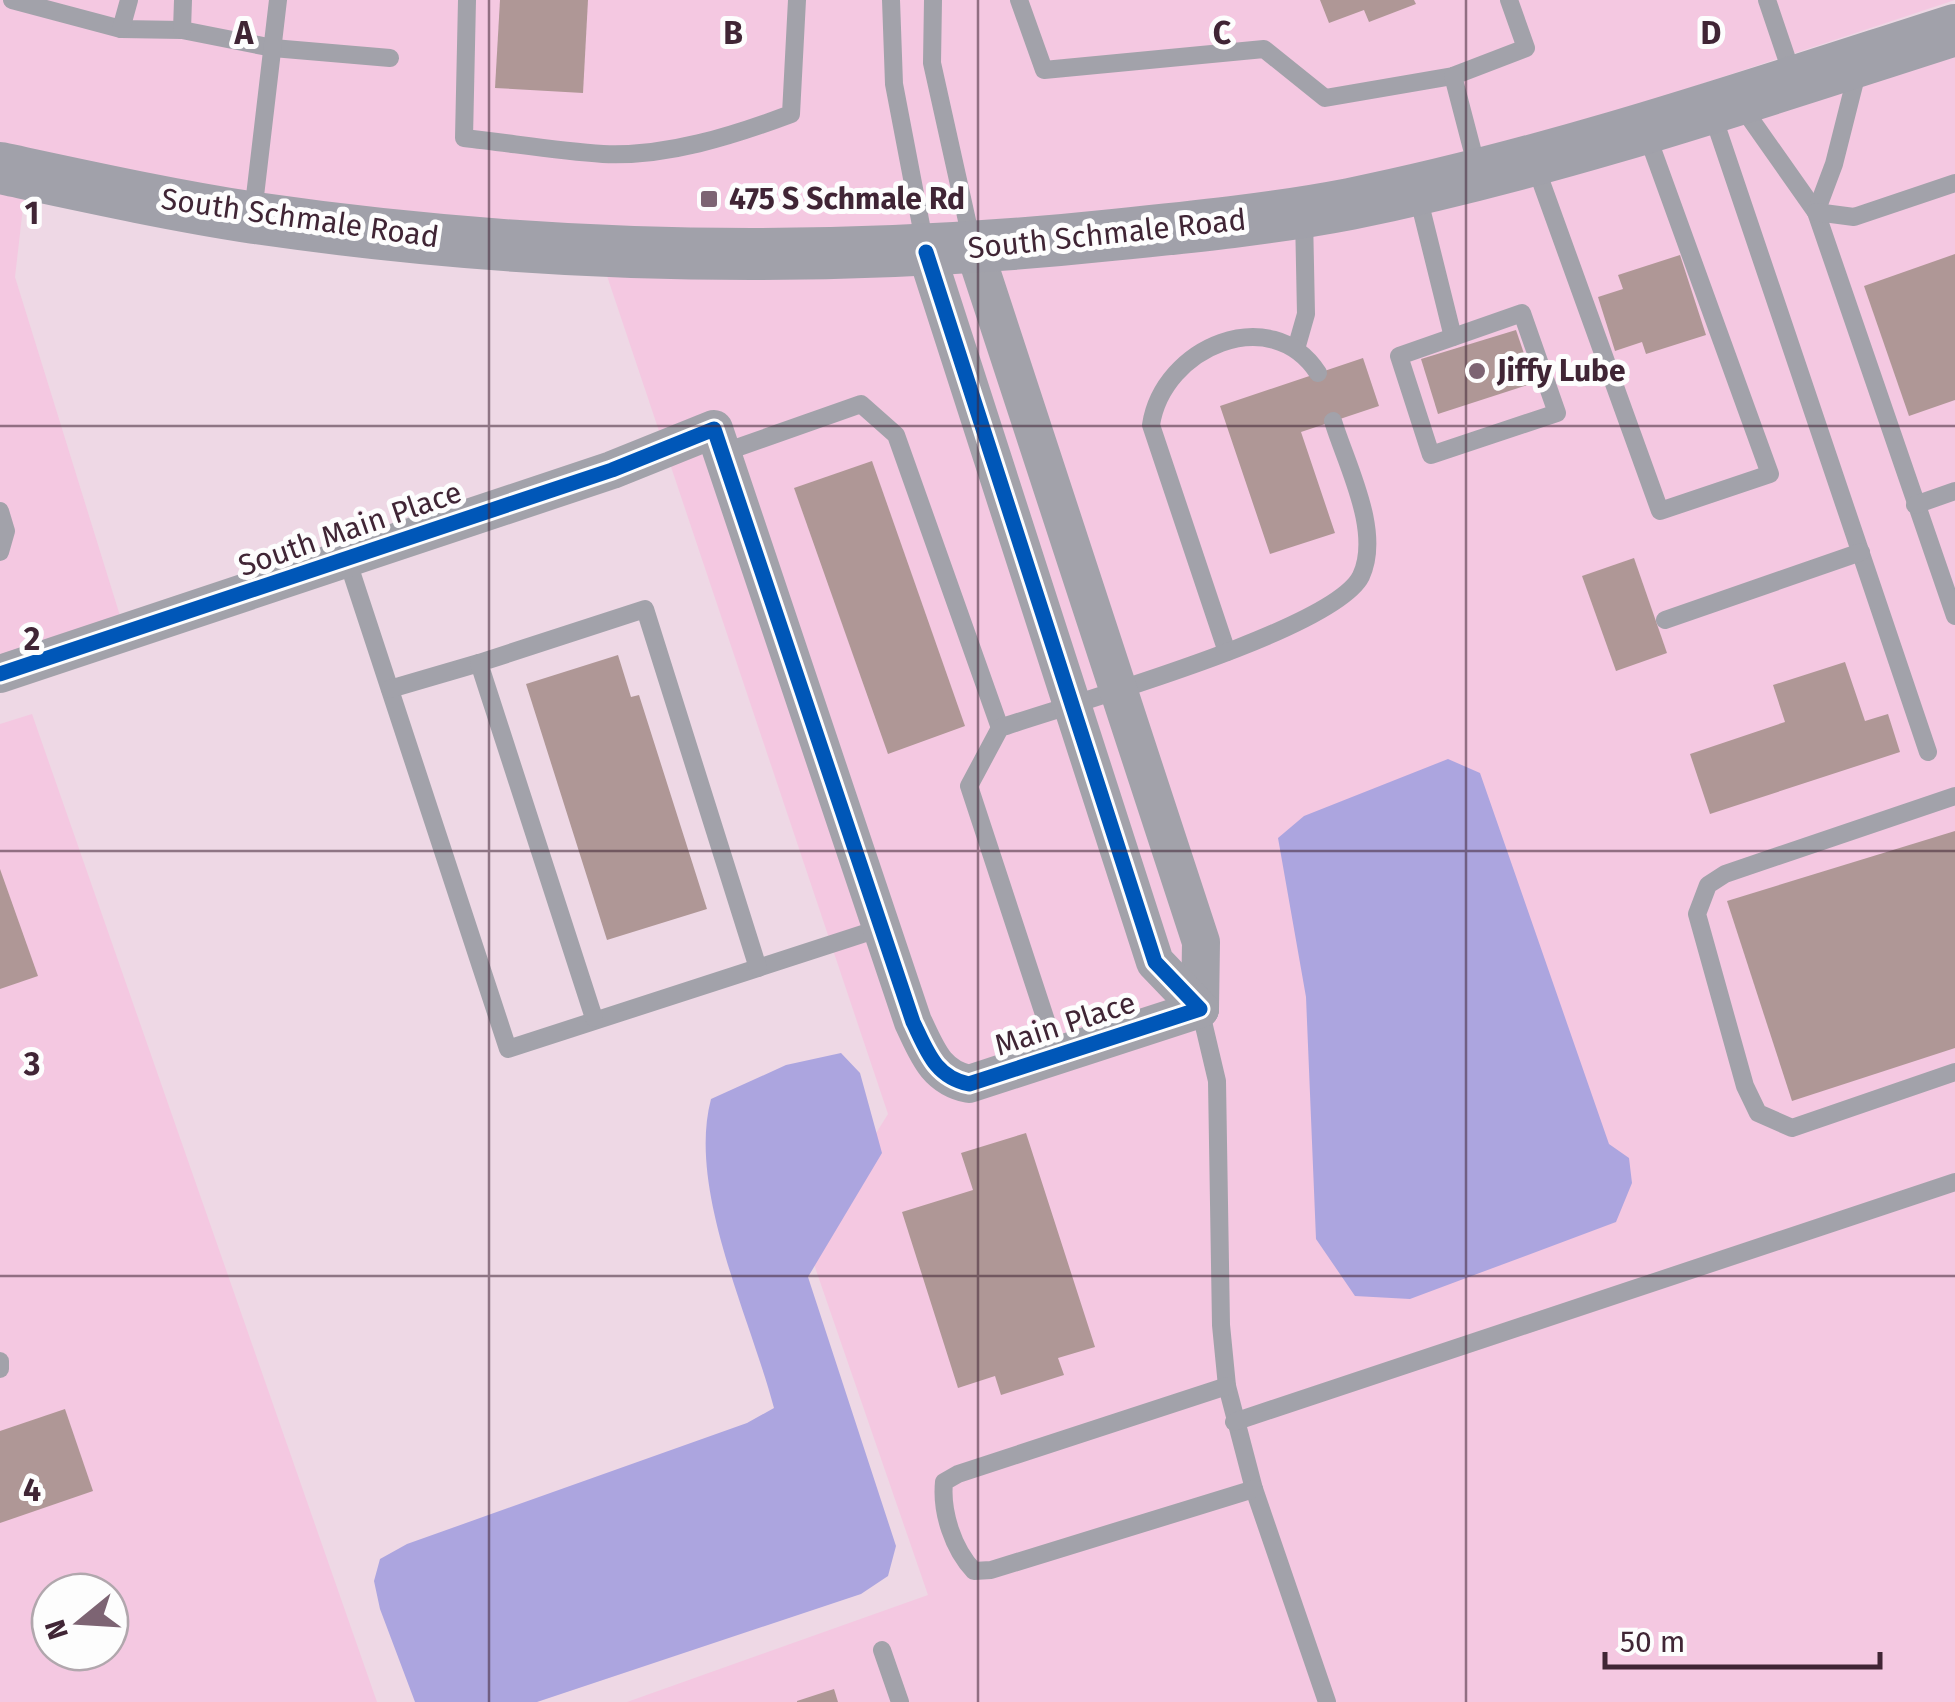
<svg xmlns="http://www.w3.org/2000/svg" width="1955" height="1702" font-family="'Fira Sans',sans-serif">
	<rect width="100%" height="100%" fill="#eed8e5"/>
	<!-- built -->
	<g fill="#f4c8e1" fill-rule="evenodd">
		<path d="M0,0H1955L1466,162L1224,207L935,235L580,232L249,199L0,148Z"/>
		<path d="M1955,46V1702H627L928,1595L807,1244L888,1114L601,258L956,264Z"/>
		<path d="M0,175L26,181L15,277L121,619L0,656Z"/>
		<path d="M32,714L377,1702H0V724ZM50,1592H110V1652H50Z"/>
	</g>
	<!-- water -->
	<g fill="#aca5df">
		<path d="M1448,759L1480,773L1609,1144L1629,1158L1632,1183L1616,1222L1410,1299L1355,1296L1316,1239L1306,997L1278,838L1304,816Z"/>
		<path d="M841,1053L860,1073L882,1153L808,1277L896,1546L888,1576L861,1594L537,1702H415L380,1609L374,1581L380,1559L407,1544L747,1423L774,1408C750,1317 687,1189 711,1099L786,1065Z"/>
	</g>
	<!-- building -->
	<g fill="#af9796">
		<path d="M500,0H588L583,93L495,88Z"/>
		<path d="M1320,0H1414L1416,4L1369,22L1364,10L1329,23Z"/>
		<path d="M1955,254V400L1909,416L1864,286Z"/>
		<path d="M1680,255L1706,335L1646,354L1642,342L1615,351L1598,297L1623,289L1618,275Z"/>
		<path d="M1516,330L1534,383L1438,414L1421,359Z"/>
		<path d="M1363,358L1379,406L1301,432L1335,533L1270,554L1220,406Z"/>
		<path d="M872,461L965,726L888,754L794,488Z"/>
		<path d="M1634,558L1667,653L1616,671L1582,576Z"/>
		<path d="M618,655L631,697L639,695L707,909L607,940L526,684Z"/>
		<path d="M1845,662L1865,721L1888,714L1900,752L1710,814L1690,754L1785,722L1773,685Z"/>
		<path d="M1955,831V1048L1792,1101L1727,901Z"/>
		<path d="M0,869L38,976L0,989Z"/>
		<path d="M1026,1133L1095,1347L1058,1358L1064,1375L1001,1395L995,1376L958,1388L902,1212L973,1190L961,1153Z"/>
		<path d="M65,1409L93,1491L0,1523V1431Z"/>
		<path d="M834,1689L838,1702H797V1701Z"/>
	</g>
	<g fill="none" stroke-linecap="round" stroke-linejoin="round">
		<!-- service -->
		<g stroke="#a2a2aa" stroke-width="18">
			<path d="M12,0L121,29L182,30L273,48L390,58"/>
			<path d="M467,0L464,138C510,143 557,151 603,154C666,157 732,136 791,114L797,0"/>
			<path d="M891,0L894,84L925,246"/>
			<path d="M933,0L932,63L972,243"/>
			<path d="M1019,0L1044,70L1264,49L1325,98L1453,76L1526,48L1509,0"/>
			<path d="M1767,0L1793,77"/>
			<path d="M121,29L129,0"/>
			<path d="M182,30L183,0"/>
			<path d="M1453,76L1477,168"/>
			<path d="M1740,104L1816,212L1955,616"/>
			<path d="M1711,110L1928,752"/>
			<path d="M1535,165L1660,511L1770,474L1646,132"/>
			<path d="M1417,192L1453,337"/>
			<path d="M1816,212L1834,164L1858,69"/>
			<path d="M1816,212L1854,217L1955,183"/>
			<path d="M253,213L278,0"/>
			<path d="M1522,313L1557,413L1431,455L1399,356Z"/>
			<path d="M1296,349L1306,314L1304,216"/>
			<path d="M722,453L861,404L896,435L1000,728"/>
			<path d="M1915,505L1955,491"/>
			<path d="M0,511L6,531L0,552"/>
			<path d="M347,559L508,1049L881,928"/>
			<path d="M1665,620L1861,552"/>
			<path d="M1227,652L1151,425C1163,347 1271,301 1318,373"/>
			<path d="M390,689L479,663"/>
			<path d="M1955,796L1725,874L1708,885L1697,914L1745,1086L1758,1113L1792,1128L1955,1072"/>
			<path d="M1200,1009L1217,1081L1221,1325L1227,1386L1254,1489L1327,1702"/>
			<path d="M594,1018L479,663L645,609L758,968"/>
			<path d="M1058,1057L969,786L1000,728C1066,705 1334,631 1361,576C1382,531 1346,464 1333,421"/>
			<path d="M0,1361V1369"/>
			<path d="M1227,1386L958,1474L944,1482C941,1512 953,1549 974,1571L991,1570L1254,1489"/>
			<path d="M1234,1422L1955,1182"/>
			<path d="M882,1650L900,1702"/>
		</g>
		<!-- minor -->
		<g stroke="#a2a2aa" stroke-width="38">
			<path d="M974,249L1201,942L1200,1009"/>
			<path d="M926,252L1155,962L1200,1009"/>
			<path d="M0,674L612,470L714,429L913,1022C927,1051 935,1077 969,1084L1200,1009"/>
		</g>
		<!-- secondary -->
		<path stroke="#a1a1aa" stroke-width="52" d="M0,168C84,186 170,205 255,218C538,259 828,265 1112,235C1192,227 1272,219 1350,204C1556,162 1755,94 1955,30"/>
		<defs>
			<path id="cycleway" d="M0,674L612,470L714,429L913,1022C927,1051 935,1077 969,1084L1200,1009L1155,962L926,252"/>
		</defs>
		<!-- cycleway casing -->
		<use href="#cycleway" stroke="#fdfdfd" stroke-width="21"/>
		<!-- cycleway -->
		<use href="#cycleway" stroke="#0057b8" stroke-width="15"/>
	</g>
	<!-- grid -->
	<path fill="none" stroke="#402535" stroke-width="2.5" stroke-opacity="0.55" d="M489,0V1702M978,0V1702M1466,0V1702M0,426H1955M0,851H1955M0,1276H1955"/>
	<!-- markers -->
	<g fill="#7d6473" stroke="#fdfdfd" stroke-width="4">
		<rect x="699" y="189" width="20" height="20" rx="5"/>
		<circle cx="1477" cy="371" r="10"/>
	</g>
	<g text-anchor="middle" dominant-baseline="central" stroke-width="10" stroke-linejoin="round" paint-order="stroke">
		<!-- poi labels -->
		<g font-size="30" font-weight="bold" fill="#402535" stroke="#fdfdfd" text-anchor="start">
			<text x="729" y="199">475 S Schmale Rd</text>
			<text x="1497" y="371">Jiffy Lube</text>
		</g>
		<!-- street labels -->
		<g font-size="30" fill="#402535" stroke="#fdfdfd">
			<text transform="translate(300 218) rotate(8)">South Schmale Road</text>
			<text transform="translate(1107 234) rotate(-6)">South Schmale Road</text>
			<text transform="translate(350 529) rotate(-19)">South Main Place</text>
			<text transform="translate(1065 1024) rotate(-18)">Main Place</text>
		</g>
	</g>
	<g font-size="32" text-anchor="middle" font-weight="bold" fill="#402535" stroke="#fdfdfd" stroke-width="10" stroke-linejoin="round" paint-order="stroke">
		<text x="244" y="44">A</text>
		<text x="733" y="44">B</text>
		<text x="1222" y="44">C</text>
		<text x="1711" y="44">D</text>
		<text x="32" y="224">1</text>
		<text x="32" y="650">2</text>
		<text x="32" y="1075">3</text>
		<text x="32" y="1501">4</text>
	</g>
	<!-- north arrow -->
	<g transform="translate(80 1622) rotate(252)"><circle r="48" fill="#fdfdfd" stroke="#b1a7ad" stroke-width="2.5"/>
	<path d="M0-8L18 38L0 25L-18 38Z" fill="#7d6473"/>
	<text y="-15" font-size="28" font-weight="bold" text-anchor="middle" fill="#402535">N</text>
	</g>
	<!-- scale -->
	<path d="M1605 1652v15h275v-15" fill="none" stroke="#402535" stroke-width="5"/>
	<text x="1620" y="1652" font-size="30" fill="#402535" stroke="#fdfdfd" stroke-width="8" paint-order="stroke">50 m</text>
</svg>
